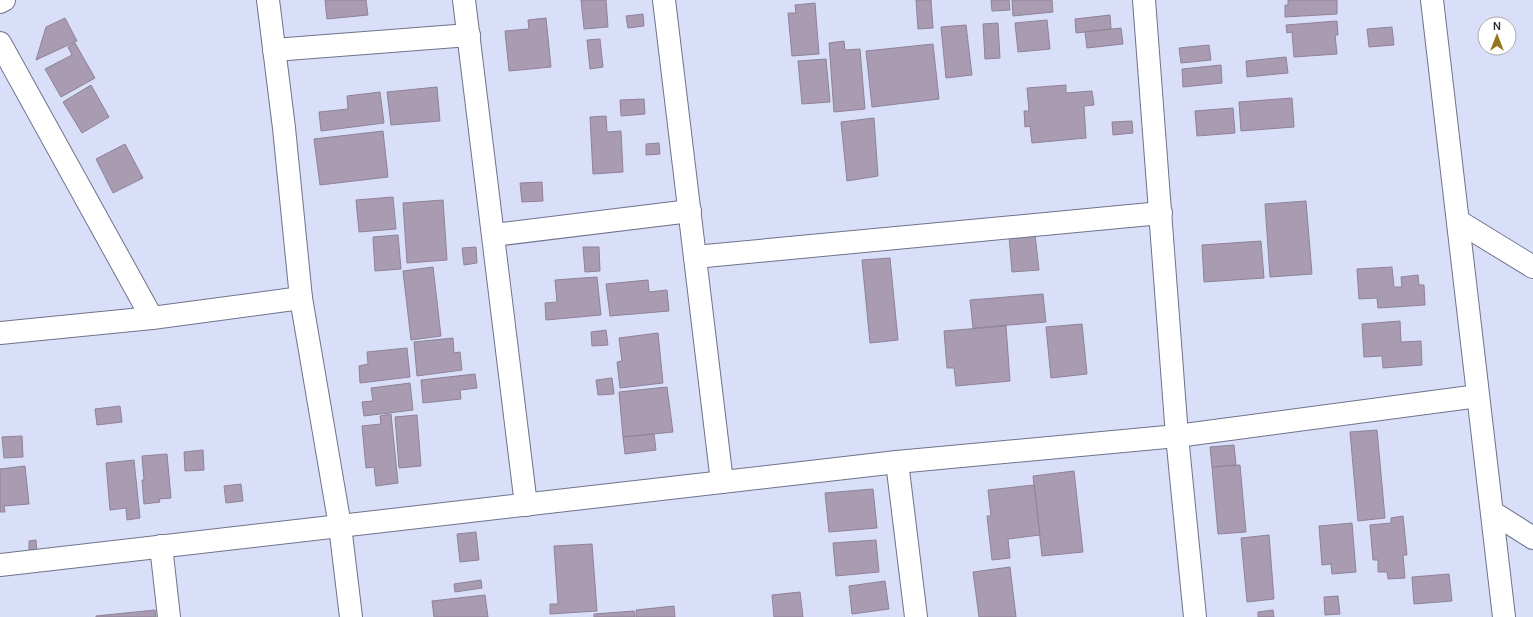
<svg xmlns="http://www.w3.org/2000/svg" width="1533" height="617" font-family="Manrope,sans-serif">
	<rect width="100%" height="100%" fill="#d9dff9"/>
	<!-- building -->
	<g fill="#a89bb2" stroke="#8f8298">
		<path d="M325,0H366L368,15L327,19Z"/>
		<path d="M581,0H606L608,27L584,29Z"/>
		<path d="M916,0H931L933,28L918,29Z"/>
		<path d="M991,0H1009L1010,10L992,11Z"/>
		<path d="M1012,0H1052L1053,12L1013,16Z"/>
		<path d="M1288,0H1337V14L1285,17V5H1288Z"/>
		<path d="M815,3L819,54L792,56L788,13H796L795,5Z"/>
		<path d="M643,14L644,26L628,28L626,16Z"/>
		<path d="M1110,15L1111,29L1076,33L1075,19Z"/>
		<path d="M65,18L77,41L36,60L46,27Z"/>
		<path d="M546,18L551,67L509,71L505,31L529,29L528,20Z"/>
		<path d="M1047,20L1050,49L1018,52L1015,23Z"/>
		<path d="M1337,21L1338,35H1335L1337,54L1294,57L1292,32L1287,33L1286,25Z"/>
		<path d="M998,23L1000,58L985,59L983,24Z"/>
		<path d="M966,25L972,75L946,78L941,27Z"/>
		<path d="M1392,27L1394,45L1369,47L1367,29Z"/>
		<path d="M1121,28L1123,44L1087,48L1085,32Z"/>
		<path d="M600,39L603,67L590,69L587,40Z"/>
		<path d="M844,41L845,50L860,49L865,109L834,112L829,43Z"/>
		<path d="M75,43L95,78L61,97L45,69L72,55L68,47Z"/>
		<path d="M933,44L939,99L872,107L866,51Z"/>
		<path d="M1209,45L1211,60L1181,63L1179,48Z"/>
		<path d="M1286,57L1288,73L1247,77L1246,61Z"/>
		<path d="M826,59L830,102L802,104L798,61Z"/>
		<path d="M1221,65L1222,83L1183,87L1182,69Z"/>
		<path d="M91,85L109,117L82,133L63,102Z"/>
		<path d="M1066,85V93L1092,91L1094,105L1084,106L1086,138L1032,143L1030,126L1025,127L1024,111H1029L1027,88Z"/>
		<path d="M437,87L440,121L391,125L387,92Z"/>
		<path d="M380,92L384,123L321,131L319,112L348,109L347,96Z"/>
		<path d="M1292,98L1294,127L1241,131L1239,102Z"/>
		<path d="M644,99L645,114L621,116L620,100Z"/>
		<path d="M1233,108L1235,133L1197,136L1195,111Z"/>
		<path d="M606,116L607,132L621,131L623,172L593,174L590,117Z"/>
		<path d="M874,118L878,176L847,181L841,122Z"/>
		<path d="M1132,121L1133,133L1113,135L1112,122Z"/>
		<path d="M383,131L388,177L320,185L314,139Z"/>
		<path d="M659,143L660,154L646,155V144Z"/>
		<path d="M125,144L143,178L113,193L96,159Z"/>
		<path d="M542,182L543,201L522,202L520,183Z"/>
		<path d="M393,197L396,229L359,232L356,200Z"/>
		<path d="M443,200L447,260L407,263L403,203Z"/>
		<path d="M1306,201L1312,274L1270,277L1265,204Z"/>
		<path d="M1035,234L1039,270L1012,272L1009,236Z"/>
		<path d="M398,235L401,269L375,271L373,237Z"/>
		<path d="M1261,241L1264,278L1204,282L1202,245Z"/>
		<path d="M476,247L477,263L464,265L462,248Z"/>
		<path d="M583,247H599L600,271L585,272Z"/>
		<path d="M890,258L898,340L870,343L862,260Z"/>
		<path d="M433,267L441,336L411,340L403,271Z"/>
		<path d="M1392,267L1394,287H1402L1401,277L1418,275L1419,285H1424L1425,305L1378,308L1377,298L1359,299L1357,269Z"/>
		<path d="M597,277L601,315L546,320L545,303L557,302L555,280Z"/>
		<path d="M648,280L649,292L667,290L669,311L610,316L606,284Z"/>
		<path d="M1043,294L1046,322L973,328L970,300Z"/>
		<path d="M1400,321L1401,342L1421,341L1422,365L1383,368L1382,356L1364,357L1362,324Z"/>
		<path d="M1082,324L1087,374L1051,378L1046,327Z"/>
		<path d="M1006,326L1010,381L956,386L954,368H947L944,331Z"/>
		<path d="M606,330L608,345L592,346L591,332Z"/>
		<path d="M658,333L663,383L620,388L617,362L622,361L619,338Z"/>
		<path d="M453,338L454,353L460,352L462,370L417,376L414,342Z"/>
		<path d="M407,348L410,377L360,383L359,366L368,364L367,352Z"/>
		<path d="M475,374L477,388L460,390L461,399L423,403L421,380Z"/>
		<path d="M612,378L614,394L598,395L596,380Z"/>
		<path d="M410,383L413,410L364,416L362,402L373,401L371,388Z"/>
		<path d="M667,387L673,432L623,437L619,392Z"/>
		<path d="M120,406L122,422L97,425L95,409Z"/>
		<path d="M391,414L398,483L376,486L374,467L366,468L362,426L381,424L380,416Z"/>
		<path d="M417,415L421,466L399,468L395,417Z"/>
		<path d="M1377,430L1385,518L1358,521L1350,432Z"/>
		<path d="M654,434L656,450L625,454L623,437Z"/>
		<path d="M22,436L23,457L4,458L2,437Z"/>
		<path d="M1234,445L1236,465L1212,467L1210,447Z"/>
		<path d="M203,450L204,470L185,471L184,452Z"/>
		<path d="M167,454L171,498L159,499L160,502L144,504L142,480H144L142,456Z"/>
		<path d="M134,460L140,518L127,520L126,508L110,510L106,463Z"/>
		<path d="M1240,465L1246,532L1218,534L1212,467Z"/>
		<path d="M25,466L29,504L4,506L5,512H0V469Z"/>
		<path d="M1074,471L1083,552L1042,556L1033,476Z"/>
		<path d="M241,484L243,501L226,503L224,486Z"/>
		<path d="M1034,485L1040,535L1008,539L1010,558L992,560L987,516H991L988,490Z"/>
		<path d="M873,489L877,528L829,532L825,493Z"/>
		<path d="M1403,516L1407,555H1403L1405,578L1388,579L1387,572H1378V560H1373L1370,525L1391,523V518Z"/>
		<path d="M1352,523L1356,572L1332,574L1331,564L1322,565L1319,526Z"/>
		<path d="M476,532L479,560L460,562L457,534Z"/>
		<path d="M1269,535L1274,599L1247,602L1241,538Z"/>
		<path d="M36,540L37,554H29V541Z"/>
		<path d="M876,540L879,572L836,576L833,543Z"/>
		<path d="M592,544L597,611L550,614V604H558L554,546Z"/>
		<path d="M1010,567L1016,617H979L973,572Z"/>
		<path d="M1449,574L1452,601L1414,604L1412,577Z"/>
		<path d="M481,580L482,588L455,592L454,584Z"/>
		<path d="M885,581L889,609L852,614L849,586Z"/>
		<path d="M800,592L803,617H774L772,595Z"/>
		<path d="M485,595L488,617H434L432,601Z"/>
		<path d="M1338,596L1340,614L1325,615L1324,597Z"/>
		<path d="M674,606L675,617H636V610Z"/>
		<path d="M155,610L156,617H96V616Z"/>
		<path d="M1273,610L1274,617H1258V612Z"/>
		<path d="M634,611L635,617H594V614Z"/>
	</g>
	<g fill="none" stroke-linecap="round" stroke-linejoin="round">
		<defs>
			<g id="minor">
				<path d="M268,0L284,128L301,298L340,526L351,617"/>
				<path d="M464,0L526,505"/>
				<path d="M664,0L722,482"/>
				<path d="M1144,0L1177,436L1195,617"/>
				<path d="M1432,0L1504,617"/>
				<path d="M0,2L4,0"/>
				<path d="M0,43L152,318"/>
				<path d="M274,50L469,35"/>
				<path d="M1458,221L1533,267"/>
				<path d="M494,235L690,211"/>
				<path d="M695,257L1161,213"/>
				<path d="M0,333L152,318L301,298"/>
				<path d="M897,462L916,617"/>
				<path d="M1492,512L1533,538"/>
				<path d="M161,546L169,617"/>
				<path d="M0,565L897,462L1177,436L1478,396"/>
			</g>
		</defs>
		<!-- minor casing -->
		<use href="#minor" stroke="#6f738b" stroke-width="24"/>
		<!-- minor -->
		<use href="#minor" stroke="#fff" stroke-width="22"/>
	</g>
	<!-- north arrow -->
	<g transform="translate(1497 36)"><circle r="19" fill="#ffffff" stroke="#a9a9ad"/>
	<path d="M0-3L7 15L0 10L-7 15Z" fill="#96761e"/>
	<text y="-6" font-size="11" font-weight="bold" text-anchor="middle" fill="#272832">N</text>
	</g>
</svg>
